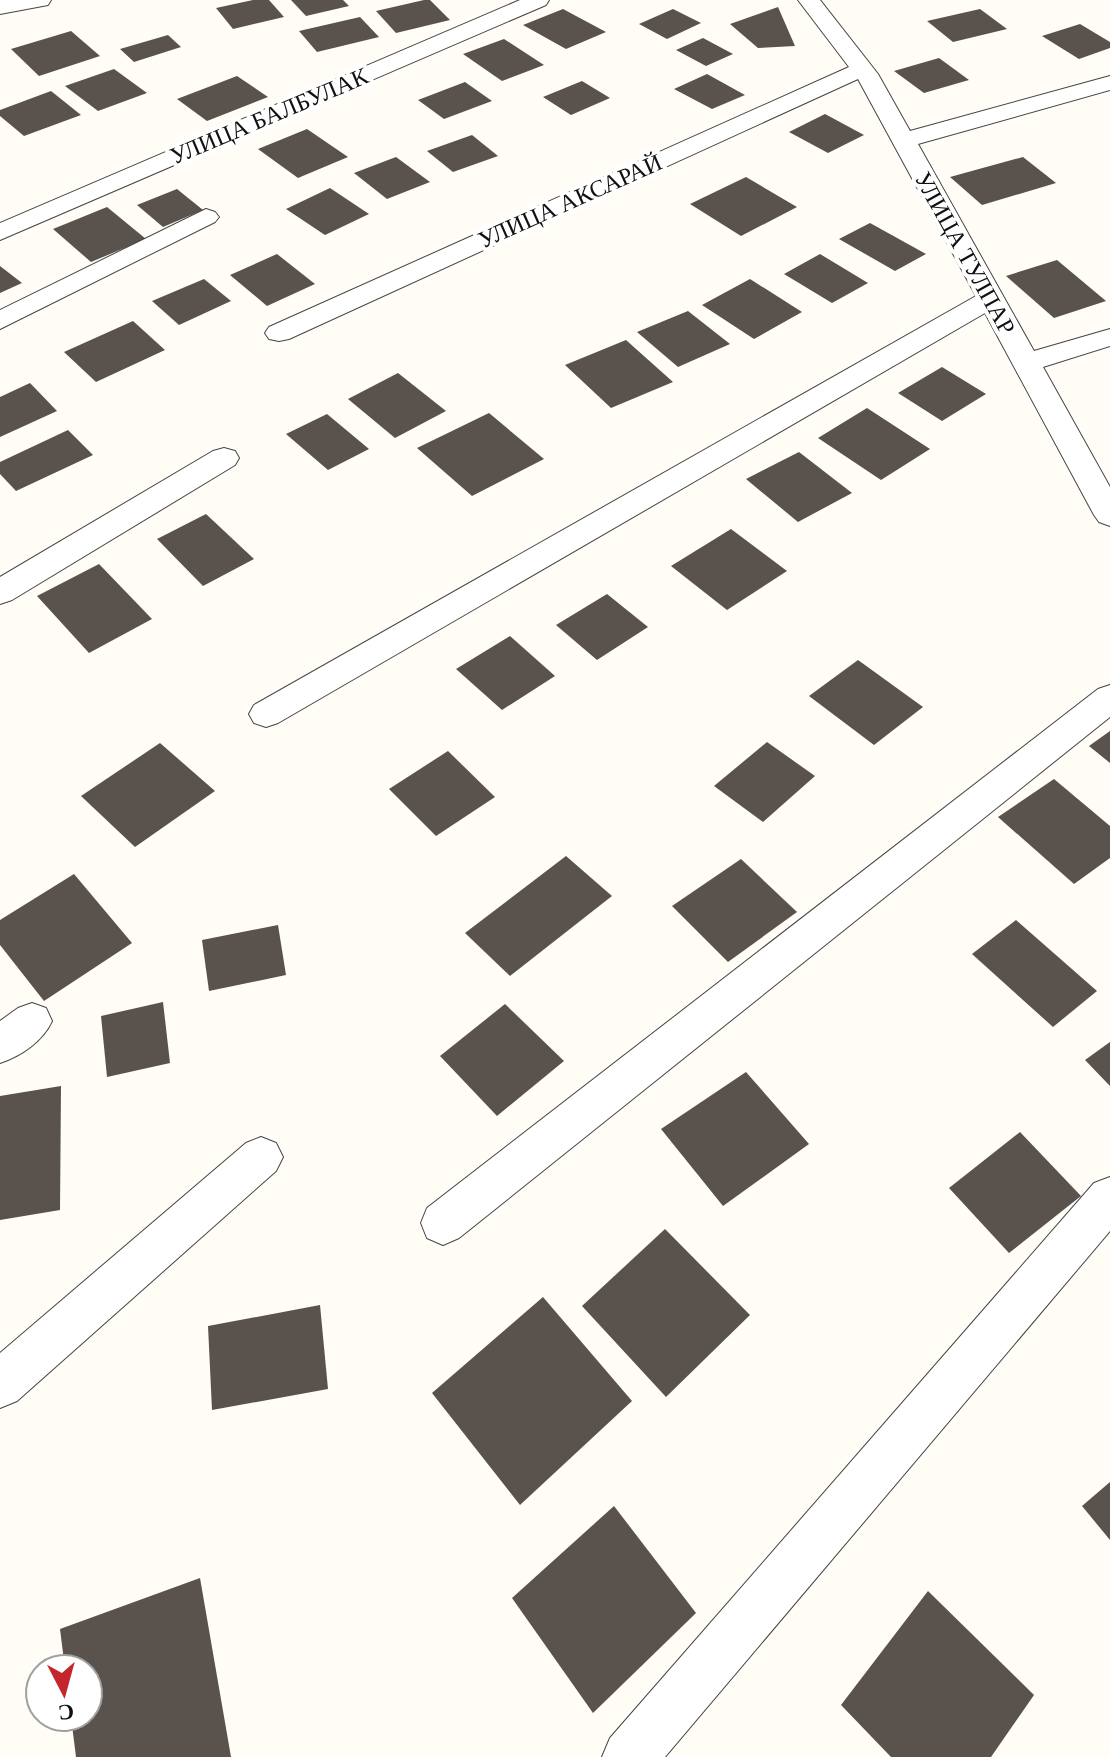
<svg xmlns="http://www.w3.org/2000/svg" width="1110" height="1757" viewBox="0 0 1110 1757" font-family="Georgia,serif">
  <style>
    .building { fill: #5a524d }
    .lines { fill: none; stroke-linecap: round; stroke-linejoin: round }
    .street-casing { stroke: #444; stroke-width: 2 }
    .street { fill: #fff; fill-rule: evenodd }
    .labels { text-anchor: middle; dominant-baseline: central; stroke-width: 8; stroke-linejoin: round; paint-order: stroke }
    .far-street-label { font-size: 24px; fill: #111; stroke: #fff }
  </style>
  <rect width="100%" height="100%" fill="#fffdf5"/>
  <g class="building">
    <polygon points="253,0 269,0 284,17 233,29 216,8"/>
    <polygon points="291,0 343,0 349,6 306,16"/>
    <polygon points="424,0 430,0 450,20 396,33 376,11"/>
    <polygon points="778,7 795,46 758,48 730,24"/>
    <polygon points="563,9 606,32 566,49 523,25"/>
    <polygon points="673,9 701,23 667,39 639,24"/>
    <polygon points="980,9 1007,29 953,42 927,21"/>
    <polygon points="360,17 379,37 317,52 299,31"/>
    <polygon points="1080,24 1110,42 1110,48 1079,59 1042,36"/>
    <polygon points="71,31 100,56 39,76 11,49"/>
    <polygon points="168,35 181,47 134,62 120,49"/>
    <polygon points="703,38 733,54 706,66 676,50"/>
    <polygon points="504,39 544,65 502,81 463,54"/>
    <polygon points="939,58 969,80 924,93 894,71"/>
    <polygon points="114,69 147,93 98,111 65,86"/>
    <polygon points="707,74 745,95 712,109 674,89"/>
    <polygon points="237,76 268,97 207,121 177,99"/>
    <polygon points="582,81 610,98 571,115 543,97"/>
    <polygon points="465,82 492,101 444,119 418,100"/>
    <polygon points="51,91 81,115 24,136 0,116 0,110"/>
    <polygon points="825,114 864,135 828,153 789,132"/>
    <polygon points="307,129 348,157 298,178 258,149"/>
    <polygon points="472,135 498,156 453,172 427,151"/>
    <polygon points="396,157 430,182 387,199 354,173"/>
    <polygon points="1023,157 1056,183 982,205 950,177"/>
    <polygon points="746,177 797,207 741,236 690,204"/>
    <polygon points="330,188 369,214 325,235 286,209"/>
    <polygon points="177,189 203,210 163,227 137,205"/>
    <polygon points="107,207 146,239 91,262 53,229"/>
    <polygon points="870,223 926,254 895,271 839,239"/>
    <polygon points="277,254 315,284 267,306 230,275"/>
    <polygon points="820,254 868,283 832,303 784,274"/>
    <polygon points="1057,260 1106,301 1054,318 1006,276"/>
    <polygon points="0,266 22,283 0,293"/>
    <polygon points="204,279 231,301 179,325 152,301"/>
    <polygon points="750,279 802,312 754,339 702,305"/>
    <polygon points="688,311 730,344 678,367 637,332"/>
    <polygon points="133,321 165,350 96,382 64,352"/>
    <polygon points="626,340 673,382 611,408 565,365"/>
    <polygon points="942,367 986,394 942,421 898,393"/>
    <polygon points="398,373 446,411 395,438 348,399"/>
    <polygon points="30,383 57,411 0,437 0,397"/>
    <polygon points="867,408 930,449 881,480 818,438"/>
    <polygon points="489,413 544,459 472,496 417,448"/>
    <polygon points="327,414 369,449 328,470 286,434"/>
    <polygon points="68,430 93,455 16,491 0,474 0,462"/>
    <polygon points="799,452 852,493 798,522 746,479"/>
    <polygon points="206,514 254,559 203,586 157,539"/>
    <polygon points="731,529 787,571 727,610 671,566"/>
    <polygon points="99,564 152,619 89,653 37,596"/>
    <polygon points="607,594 648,627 597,660 556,625"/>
    <polygon points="510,636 555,676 502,710 456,669"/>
    <polygon points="858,660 923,707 874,745 809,696"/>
    <polygon points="1110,731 1110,763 1089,746"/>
    <polygon points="767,742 815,776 763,822 714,786"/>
    <polygon points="160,743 215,791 135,847 81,796"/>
    <polygon points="448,751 495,797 436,836 389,789"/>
    <polygon points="1054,779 1110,826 1110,858 1074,884 998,817"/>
    <polygon points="566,856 612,896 510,976 465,933"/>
    <polygon points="741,859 797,912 728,962 672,906"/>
    <polygon points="74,874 132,943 44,1001 0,945 0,920"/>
    <polygon points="1016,920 1097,991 1053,1027 972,954"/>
    <polygon points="278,925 286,975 209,991 202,940"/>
    <polygon points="163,1002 170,1063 107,1077 101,1016"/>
    <polygon points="505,1004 564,1061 497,1116 440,1056"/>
    <polygon points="1110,1042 1110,1086 1085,1060"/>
    <polygon points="746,1072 809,1144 723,1206 661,1129"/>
    <polygon points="61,1086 60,1210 0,1220 0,1096"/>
    <polygon points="1020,1132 1081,1196 1009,1253 949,1188"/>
    <polygon points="665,1229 750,1315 666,1397 582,1306"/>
    <polygon points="543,1297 632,1401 520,1505 432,1393"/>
    <polygon points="320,1305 328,1389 212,1410 208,1326"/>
    <polygon points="1110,1482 1110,1540 1082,1506"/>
    <polygon points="614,1506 696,1613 593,1713 512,1598"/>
    <polygon points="200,1578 231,1757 76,1757 71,1717 88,1717 88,1669 65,1669 60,1629"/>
    <polygon points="928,1591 1034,1695 991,1757 891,1757 841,1705"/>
  </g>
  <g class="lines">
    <g class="street-casing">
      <g id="street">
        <polygon points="0,0 51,0 48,5 0,14"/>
        <polygon points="520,0 549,0 546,5 0,240 0,223"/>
        <polygon points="798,0 820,0 878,74 910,131 1110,76 1110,90 918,144 1034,351 1110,329 1110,346 1043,367 1110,487 1110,526 1099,522 1094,515 985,313 278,723 266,727 254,723 249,714 254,705 976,296 858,79 289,339 279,341 269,339 265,333 269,327 849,67"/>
        <polygon points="206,209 215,212 219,217 215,222 0,329 0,310"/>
        <polygon points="224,448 235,451 239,458 235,465 12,600 0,604 0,577 213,451"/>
        <polygon points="1110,685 1110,717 459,1238 443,1245 427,1238 421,1223 427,1208 1098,689"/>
        <path d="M32 1003 46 1008 52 1021C43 1041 21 1056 0 1063V1021L18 1008Z"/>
        <polygon points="261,1137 276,1143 283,1157 276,1171 17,1401 0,1408 0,1353 246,1143"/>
        <polygon points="1110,1177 1110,1231 665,1757 602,1757 610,1738 1094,1183"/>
      </g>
    </g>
    <use href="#street" class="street"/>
  </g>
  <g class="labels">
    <g class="far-street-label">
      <text transform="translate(269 116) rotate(-23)">УЛИЦА БАЛБУЛАК</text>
      <text transform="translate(570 201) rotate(-24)">УЛИЦА АКСАРАЙ</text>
      <text transform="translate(965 253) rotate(61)">УЛИЦА ТУЛПАР</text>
    </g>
  </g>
  <g transform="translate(64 1693) rotate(174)"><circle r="38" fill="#ffffff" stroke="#a0a0a0" stroke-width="2"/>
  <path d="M0-6L14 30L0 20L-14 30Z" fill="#c4262e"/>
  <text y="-12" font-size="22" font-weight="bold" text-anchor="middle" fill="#111111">С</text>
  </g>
</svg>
